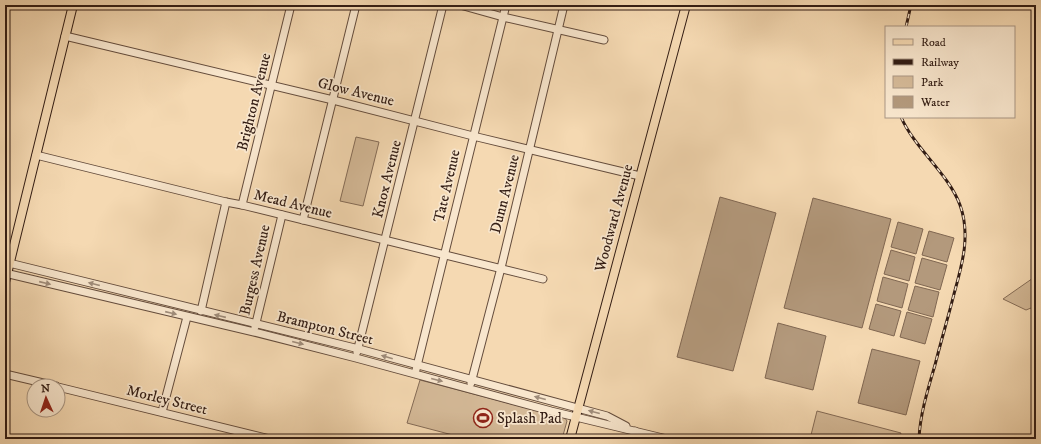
<svg xmlns="http://www.w3.org/2000/svg" width="1041" height="444" viewBox="0 0 1041 444" font-family="'IM FELL DW Pica',serif">
  <style>
    .green { fill: #d4b997; stroke: #846b56 }
    .water { fill: #b3997c; stroke: #806752 }
    .lines { fill: none; stroke-linecap: round; stroke-linejoin: round }
    .minor-casing { stroke: #644c3c; stroke-width: 9 }
    .major-casing { stroke: #331d14; stroke-width: 10 }
    .minor { stroke: #f8e6cd; stroke-width: 7 }
    .major { stroke: #f5d9b2; stroke-width: 8 }
    .rail-casing { stroke: #331d14; stroke-width: 3 }
    .rail { stroke: #f8e6cd; stroke-width: 1.5; stroke-dasharray: 4.5; stroke-linecap: butt }
    .oneway { fill: #9f8c7a }
    .labels { text-anchor: middle; dominant-baseline: central; stroke-width: 3.5; stroke-linejoin: round; paint-order: stroke }
    .street-label { font-size: 15px; fill: #331d14; stroke: #f8e6cd }
    .poi-label { font-size: 15px; fill: #331d14; stroke: #f8e6cd; text-anchor: start }
  </style>
  <rect width="100%" height="100%" fill="#f5d9b2"/>
  <filter id="stains"><feTurbulence type="fractalNoise" baseFrequency=".005" numOctaves="4"/><feColorMatrix values="0 0 0 0 .2 0 0 0 0 .09 0 0 0 0 .02 0 0 0 .5 -.17"/></filter>
  <radialGradient id="worn" r=".72"><stop offset=".6" stop-color="#630" stop-opacity="0"/><stop offset="1" stop-color="#630" stop-opacity=".3"/></radialGradient>
  <g class="green">
    <polygon points="356,137 379,142 363,206 340,201"/>
    <polygon points="1036,276 1036,306 1026,310 1003,299"/>
    <polygon points="420,380 565,418 567,421 562,439 468,439 407,423"/>
    <polygon points="817,411 901,433 899,439 810,439"/>
  </g>
  <g class="water">
    <polygon points="720,197 776,213 733,371 677,357"/>
    <polygon points="813,198 891,219 862,328 784,308"/>
    <polygon points="898,222 923,229 916,254 891,247"/>
    <polygon points="929,231 954,238 947,262 922,255"/>
    <polygon points="891,250 915,257 909,281 884,274"/>
    <polygon points="922,258 947,265 940,290 915,283"/>
    <polygon points="883,277 908,284 902,308 877,301"/>
    <polygon points="915,286 939,292 933,317 908,310"/>
    <polygon points="876,304 901,311 894,336 869,329"/>
    <polygon points="907,312 932,319 925,344 900,337"/>
    <polygon points="778,323 826,336 813,390 765,378"/>
    <polygon points="872,349 920,361 906,415 858,403"/>
  </g>
  <g class="lines">
    <g class="minor-casing">
      <g id="minor">
        <polyline points="460,5 503,17 604,40"/>
        <polyline points="65,36 333,100 473,136 640,176"/>
        <polyline points="36,155 226,202 242,205 543,279"/>
        <polyline points="242,205 291,5"/>
        <polyline points="303,220 356,5"/>
        <polyline points="5,262 359,349 607,416 626,426"/>
        <polyline points="5,273 254,332 356,358 551,411 667,439"/>
        <polyline points="201,311 226,202"/>
        <polyline points="255,327 282,215"/>
        <polyline points="357,352 443,5"/>
        <polyline points="416,370 506,5"/>
        <polyline points="5,374 56,386"/>
        <polyline points="471,383 501,268 564,5"/>
        <polyline points="58,387 270,439"/>
        <polyline points="162,412 187,317"/>
        <polyline points="633,439 635,431"/>
      </g>
    </g>
    <g class="major-casing">
      <g id="major">
        <polyline points="5,282 73,5"/>
        <polyline points="570,439 686,5"/>
      </g>
    </g>
    <use href="#minor" class="minor"/>
    <use href="#major" class="major"/>
    <g class="rail-casing">
      <g id="rail">
        <polyline points="906,27 911,5"/>
        <path d="M901 117C915 149 948 173 960 205 971 235 962 265 954 294 948 318 941 341 935 365 928 389 920 414 919 439"/>
      </g>
    </g>
    <use href="#rail" class="rail"/>
  </g>
  <defs><path id="oneway-solid" d="M-6-.8H1V-3.2L6.5 0L1 3.2V.8H-6Z"/></defs>
  <g class="oneway">
    <use href="#oneway-solid" transform="translate(45 283) rotate(13)"/>
    <use href="#oneway-solid" transform="translate(94 284) rotate(-166)"/>
    <use href="#oneway-solid" transform="translate(171 313) rotate(13)"/>
    <use href="#oneway-solid" transform="translate(220 316) rotate(-167)"/>
    <use href="#oneway-solid" transform="translate(298 343) rotate(14)"/>
    <use href="#oneway-solid" transform="translate(387 357) rotate(-164)"/>
    <use href="#oneway-solid" transform="translate(437 380) rotate(14)"/>
    <use href="#oneway-solid" transform="translate(540 398) rotate(-165)"/>
    <use href="#oneway-solid" transform="translate(594 412) rotate(-165)"/>
  </g>
  <defs>
    <g id="stadium-ring" transform="scale(1)"><circle r="9.5" fill="#f8e6cd" stroke="#8f2418" stroke-width="1.5"/><path d="M0-5a6.5 5 0 1 0 0 10a6.5 5 0 1 0 0-10ZM-3.5-1.8h7v3.6h-7Z" fill="#8f2418"/></g>
  </defs>
  <g fill-rule="evenodd">
    <use href="#stadium-ring" x="483" y="418"/>
  </g>
  <g class="labels">
    <g class="street-label">
      <text transform="translate(356 92) rotate(14)">Glow Avenue</text>
      <text transform="translate(254 102) rotate(-76)">Brighton Avenue</text>
      <text transform="translate(387 179) rotate(-76)">Knox Avenue</text>
      <text transform="translate(447 186) rotate(-77)">Tate Avenue</text>
      <text transform="translate(505 194) rotate(-76)">Dunn Avenue</text>
      <text transform="translate(293 204) rotate(14)">Mead Avenue</text>
      <text transform="translate(614 218) rotate(-75)">Woodward Avenue</text>
      <text transform="translate(255 270) rotate(-77)">Burgess Avenue</text>
      <text transform="translate(325 328) rotate(14)">Brampton Street</text>
      <text transform="translate(167 400) rotate(14)">Morley Street</text>
    </g>
    <g class="poi-label">
      <text x="497" y="418">Splash Pad</text>
    </g>
  </g>
  <rect width="1041" height="444" fill="none" stroke="#f5d9b2" stroke-width="20"/>
  <rect x="6" y="6" width="1029" height="432" fill="none" stroke="#331d14" stroke-width="2"/>
  <rect x="10" y="10" width="1021" height="424" fill="none" stroke="#331d14"/>
  <rect x="885" y="26" width="130" height="92" fill="#f8e6cd" stroke="#a99683"/>
  <rect x="893" y="39" width="20" height="6" fill="#f5d9b2" stroke="#a99683"/>
  <text x="921" y="46" font-size="12" fill="#331d14">Road</text>
  <rect x="893" y="59" width="20" height="6" fill="#331d14" stroke="#a99683"/>
  <text x="921" y="66" font-size="12" fill="#331d14">Railway</text>
  <rect x="893" y="76" width="20" height="12" fill="#d4b997" stroke="#a99683"/>
  <text x="921" y="86" font-size="12" fill="#331d14">Park</text>
  <rect x="893" y="96" width="20" height="12" fill="#b3997c" stroke="#a99683"/>
  <text x="921" y="106" font-size="12" fill="#331d14">Water</text>
  <g transform="translate(46 398) rotate(357)"><circle r="19" fill="#f8e6cd" stroke="#a99683"/>
  <path d="M0-3L7 15L0 10L-7 15Z" fill="#8f2418"/>
  <text y="-6" font-size="11" font-weight="bold" text-anchor="middle" fill="#331d14">N</text>
  </g>
  <rect width="100%" height="100%" filter="url(#stains)"/>
  <rect width="100%" height="100%" fill="url(#worn)"/>
</svg>
